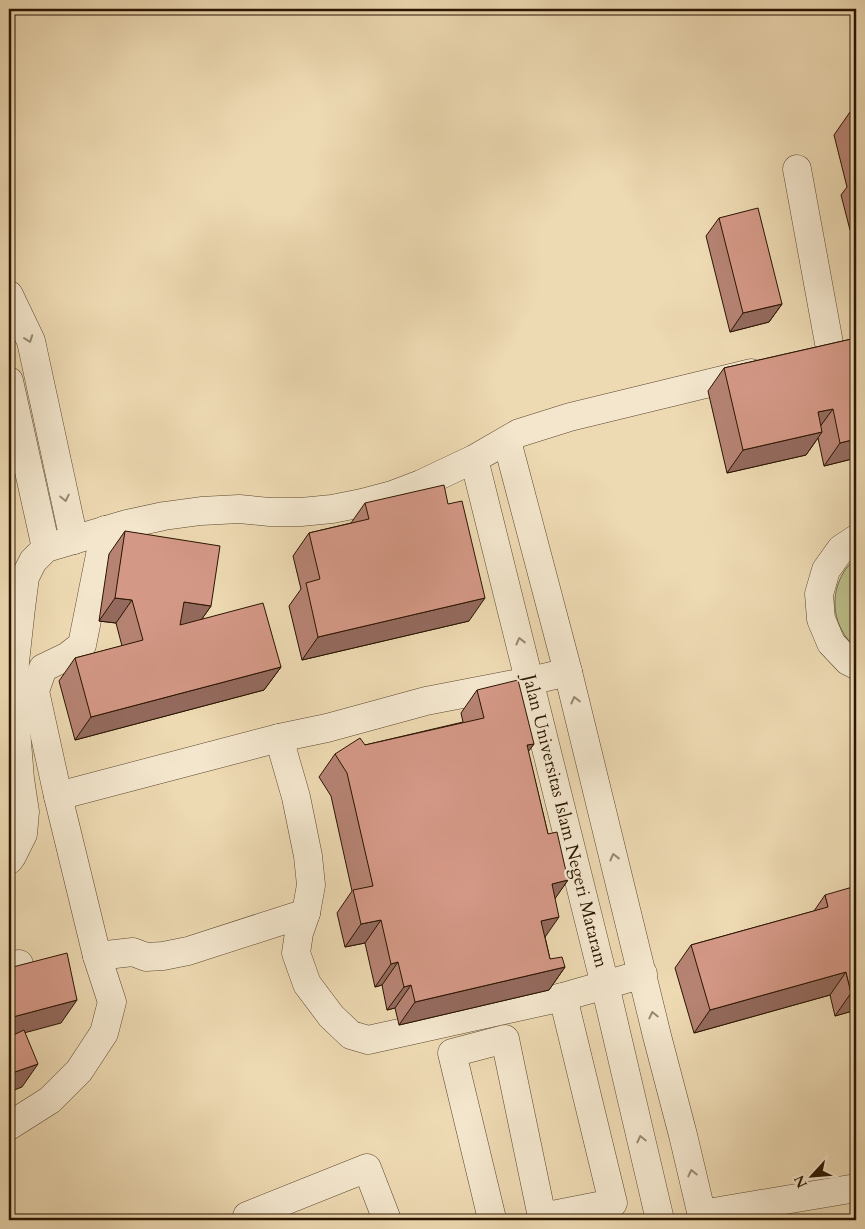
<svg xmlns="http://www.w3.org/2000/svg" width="865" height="1229" viewBox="0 0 865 1229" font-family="Cardo,serif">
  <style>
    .green { fill: #bcbe8a; stroke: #736a45 }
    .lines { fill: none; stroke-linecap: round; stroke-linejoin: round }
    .minor-casing { stroke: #5b462c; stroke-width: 29 }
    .minor { stroke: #f3e6cd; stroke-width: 28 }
    .wall { fill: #b68373; stroke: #2a1500 }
    .shaded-wall { fill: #946a5e; stroke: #2a1500 }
    .building { fill: #d49886; stroke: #2a1500 }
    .oneway { stroke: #998871 }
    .labels { text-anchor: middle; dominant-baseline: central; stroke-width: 5; stroke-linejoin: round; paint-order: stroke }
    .street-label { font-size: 18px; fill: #2a1500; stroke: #f3e6cd }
  </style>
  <rect width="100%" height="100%" fill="#edd9b2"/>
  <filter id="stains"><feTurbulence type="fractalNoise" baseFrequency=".004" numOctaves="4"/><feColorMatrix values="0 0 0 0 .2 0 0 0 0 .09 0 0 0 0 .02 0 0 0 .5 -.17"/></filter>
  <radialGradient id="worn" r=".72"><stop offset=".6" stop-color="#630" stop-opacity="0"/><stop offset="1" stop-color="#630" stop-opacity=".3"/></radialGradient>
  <path class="green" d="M856 558V648C833 628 828 596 845 570 848 565 853 562 856 558Z"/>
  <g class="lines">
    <g class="minor-casing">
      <g id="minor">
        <polyline points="797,169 831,354"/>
        <polyline points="9,295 31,341 74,540"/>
        <polyline points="9,381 46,548"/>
        <polyline points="507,441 568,672 657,1036 683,1135 703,1220"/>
        <polyline points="474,459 605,985 660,1220"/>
        <polyline points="856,539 841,549 826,570 819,594 821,619 831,643 848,661 856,665"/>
        <polyline points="568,672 530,681 426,701 327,728 279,738 296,797 308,856 311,885 306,913 299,933 296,953 307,984 331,1016 351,1035 368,1040 563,997 643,974"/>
        <polyline points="58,796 279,738"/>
        <polyline points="9,860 12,856 23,834 25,812 20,779 14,704 15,662 21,608 25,577 33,561 46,548 127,524 164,516 201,511 239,509 270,512 301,512 332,509 362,503 392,495 421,484 474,459 519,433 570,417 751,373"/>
        <polyline points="97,956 58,796 35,691 43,668 68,656 82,645 105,530"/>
        <polyline points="9,966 19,964"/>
        <polyline points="9,1126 50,1100 79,1071 104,1033 112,1002 97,956 133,952 146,957 163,956 188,951 306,913"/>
        <polyline points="702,1214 856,1188"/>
        <polyline points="492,1219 452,1053 505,1039 542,1217 613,1203 563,997"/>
        <polyline points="248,1220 247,1216 367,1168 387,1220"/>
      </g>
    </g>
    <use href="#minor" class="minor"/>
  </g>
  <g class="wall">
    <polygon points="856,111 856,229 850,230 841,195 847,187 834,135 850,112"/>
    <polygon points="719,218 782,304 769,322 730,332 706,236"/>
    <polygon points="856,338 856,458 824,466 818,438 806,455 727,473 708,391 724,368"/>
    <polygon points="365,503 469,621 302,660 289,606 301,589 293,556 309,533 351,523"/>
    <polygon points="125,531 211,606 201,620 281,667 264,690 75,740 59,681 75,658 122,646 116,623 99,621 109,554"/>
    <polygon points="477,690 534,744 528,751 548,834 568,880 555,898 545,937 550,959 565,967 549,990 399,1025 395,1008 387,1010 382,985 375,987 365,943 345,947 337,913 352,891 331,796 319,777 335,754 365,745 463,722 461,713"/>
    <polygon points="825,895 856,1010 835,1016 830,995 694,1033 675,968 691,945 814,911"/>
  </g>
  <g class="shaded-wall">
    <polygon points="856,222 856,229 850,230"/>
    <polygon points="782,304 769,322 730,332 743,313"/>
    <polygon points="833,409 816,432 818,412"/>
    <polygon points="822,432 806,455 727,473 743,450"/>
    <polygon points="856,439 856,458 824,466 840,443"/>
    <polygon points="115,598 132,600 116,623 99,621"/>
    <polygon points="485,598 469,621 302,660 318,637"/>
    <polygon points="184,602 211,606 195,629 168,625"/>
    <polygon points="281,667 264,690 75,740 91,717"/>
    <polygon points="534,744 517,767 527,745"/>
    <polygon points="568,880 552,903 552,884"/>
    <polygon points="559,917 543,940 541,921"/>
    <polygon points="381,920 365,943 345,947 361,924"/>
    <polygon points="398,962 382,985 375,987 391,964"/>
    <polygon points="565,967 549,990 399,1025 415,1002"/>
    <polygon points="846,972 830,995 694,1033 710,1010"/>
    <polygon points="411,985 395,1008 387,1010 404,987"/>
    <polygon points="856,991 856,1010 835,1016 851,993"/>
    <polygon points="77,1000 61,1023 9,1037 9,1018"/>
    <polygon points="38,1064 22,1087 9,1092 9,1074"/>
  </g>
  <g class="building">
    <polygon points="856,111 856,135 850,112"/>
    <polygon points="758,208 782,304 743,313 719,218"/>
    <polygon points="856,338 856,439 840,443 833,409 818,412 822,432 743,450 724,368"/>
    <polygon points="444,485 448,504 462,501 485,598 318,637 306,583 320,579 309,533 369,519 365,503"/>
    <polygon points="125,531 220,546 211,606 184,602 180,625 263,603 281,667 91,717 75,658 143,640 132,600 115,598"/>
    <polygon points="518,680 534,744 527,745 548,834 557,832 568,880 552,884 559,917 541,921 550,959 562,957 565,967 415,1002 411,985 404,987 398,962 391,964 381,920 361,924 353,890 373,886 347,773 335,754 360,738 365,745 484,718 477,690"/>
    <polygon points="856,886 856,991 851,993 846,972 710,1010 691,945 828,907 825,895"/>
    <polygon points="67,953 77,1000 9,1018 9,968"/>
    <polygon points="24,1030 38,1064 9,1074 9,1037"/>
  </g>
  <defs><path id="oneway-chevron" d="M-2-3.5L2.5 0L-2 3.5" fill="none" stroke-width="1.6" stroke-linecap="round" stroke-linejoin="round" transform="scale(1.25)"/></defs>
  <g class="oneway">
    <use href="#oneway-chevron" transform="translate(29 339) rotate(70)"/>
    <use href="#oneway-chevron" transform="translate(65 498) rotate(78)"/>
    <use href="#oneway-chevron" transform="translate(520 641) rotate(-104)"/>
    <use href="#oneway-chevron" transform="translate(575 700) rotate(-104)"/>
    <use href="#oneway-chevron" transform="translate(614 857) rotate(-104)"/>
    <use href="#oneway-chevron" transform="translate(653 1015) rotate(-103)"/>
    <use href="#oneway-chevron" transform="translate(641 1139) rotate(-103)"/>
    <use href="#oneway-chevron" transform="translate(692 1173) rotate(-103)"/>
  </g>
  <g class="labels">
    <g class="street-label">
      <text transform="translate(565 821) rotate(76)">Jalan Universitas Islam Negeri Mataram</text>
    </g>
  </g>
  <rect width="865" height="1229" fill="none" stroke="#edd9b2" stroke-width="30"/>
  <rect x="10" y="10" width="845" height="1209" fill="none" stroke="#2a1500" stroke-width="2.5"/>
  <rect x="15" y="15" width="835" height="1199" fill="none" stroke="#2a1500"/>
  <g transform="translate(812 1176) rotate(244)" stroke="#f3e6cd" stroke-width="4" paint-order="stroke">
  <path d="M0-4L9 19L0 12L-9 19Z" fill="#2a1500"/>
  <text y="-8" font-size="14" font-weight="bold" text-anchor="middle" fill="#2a1500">N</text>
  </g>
  <rect width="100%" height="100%" filter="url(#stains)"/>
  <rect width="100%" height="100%" fill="url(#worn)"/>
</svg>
